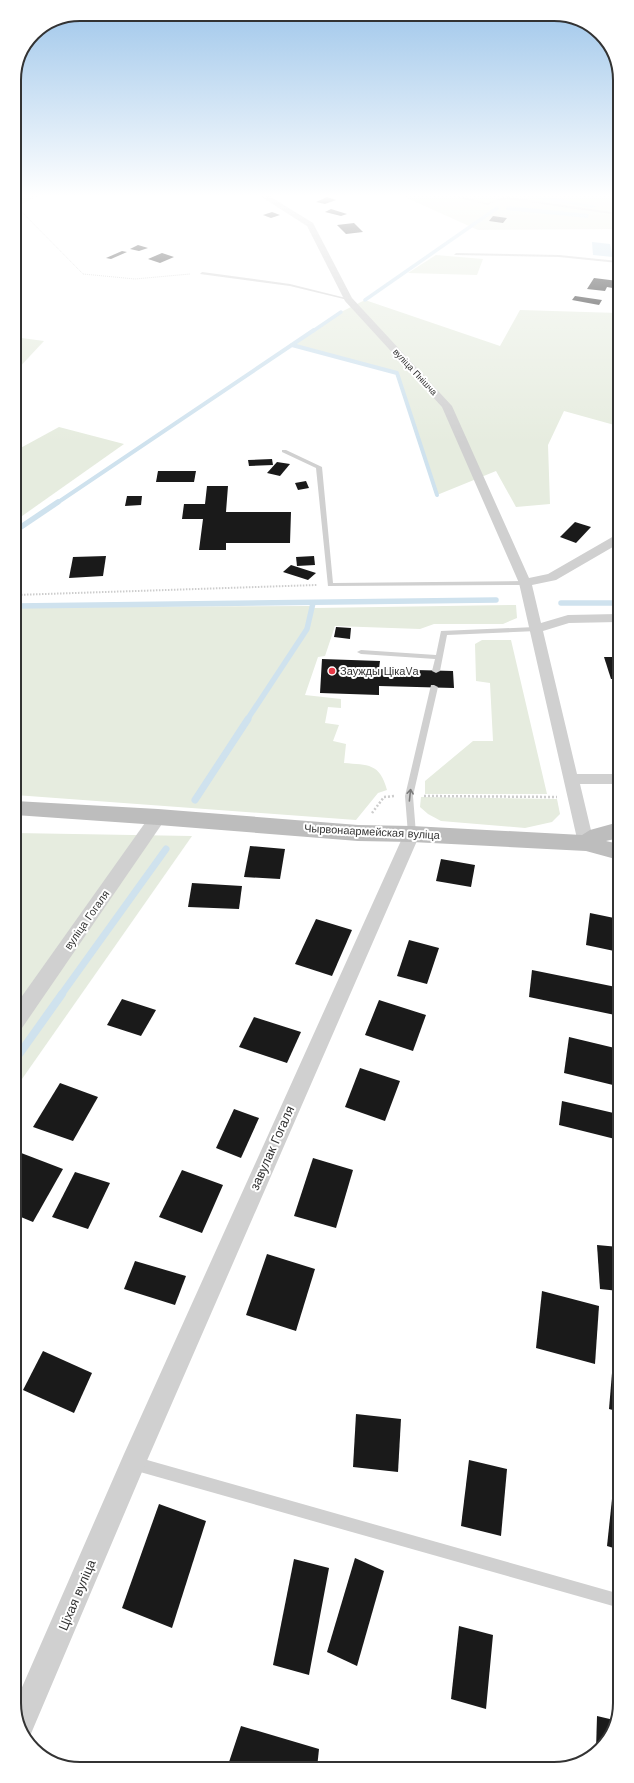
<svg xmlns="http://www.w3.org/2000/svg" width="634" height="1783" viewBox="0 0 634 1783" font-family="'Work Sans',sans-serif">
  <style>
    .green { fill: #e6ecdf }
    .water { fill: #cfe2ee }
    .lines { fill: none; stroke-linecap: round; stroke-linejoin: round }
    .stream-far4 { stroke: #cfe2ee; stroke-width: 3.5 }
    .stream-far3 { stroke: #cfe2ee; stroke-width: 4 }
    .stream-far2 { stroke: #cfe2ee; stroke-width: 5.5 }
    .stream-far1 { stroke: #cfe2ee; stroke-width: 7 }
    .stream { stroke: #cfe2ee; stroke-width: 8 }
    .building { fill: #1a1a1a }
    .path-far2 { stroke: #cdcdcd; stroke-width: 1; stroke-dasharray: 1 1; stroke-linecap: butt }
    .path-far1 { stroke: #cdcdcd; stroke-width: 2; stroke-dasharray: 1.5 1.5; stroke-linecap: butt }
    .path { stroke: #cdcdcd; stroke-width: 2.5; stroke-dasharray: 2 2; stroke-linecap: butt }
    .lane { fill: #d0d0d0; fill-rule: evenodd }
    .street { fill: #d0d0d0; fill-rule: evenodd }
    .secondary { fill: #bdbdbd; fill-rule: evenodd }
    .oneway { stroke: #7a7a7a }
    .poi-dot { fill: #e63946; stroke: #fff; stroke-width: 1.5 }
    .labels { text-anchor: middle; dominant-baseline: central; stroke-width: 4; stroke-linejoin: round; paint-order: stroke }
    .far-street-label { font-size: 9px; fill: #333; stroke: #fff }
    .poi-label { font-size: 11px; fill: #333; stroke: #fff; text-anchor: start }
    .street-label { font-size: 11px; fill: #333; stroke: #fff }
    .near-street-label { font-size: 13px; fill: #333; stroke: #fff }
    .rim { fill: none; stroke: #333; stroke-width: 2 }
  </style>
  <rect width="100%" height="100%" fill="#fff"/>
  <g class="green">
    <polygon points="14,194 43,194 14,208"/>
    <polygon points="398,194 618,194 618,229 478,230"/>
    <polygon points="436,255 483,259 477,275 408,273"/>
    <polygon points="365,300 500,346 520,310 618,313 618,426 564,411 548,445 550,504 516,507 496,471 437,495 397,373 292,345 341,312"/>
    <polygon points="14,337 44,341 15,372"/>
    <polygon points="59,427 124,444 15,521 15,451"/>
    <path d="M516 605 517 618 503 624H434L420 629 335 626 325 656 318 657 305 695 341 699V708L328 707 325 723 339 725 333 741 346 744 344 763C368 765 380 763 387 790L378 793 356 820 15 795V607L312 606 315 608Z"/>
    <polygon points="482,640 511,640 547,794 425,794 425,781 473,741 493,741 490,683 476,681 475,644"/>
    <polygon points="421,797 557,799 560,814 552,822 525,828 441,821 428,814 420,807"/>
    <polygon points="15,833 192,836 15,1089"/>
  </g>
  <g class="water">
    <polygon points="528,194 532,194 597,206 592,208 524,196"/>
    <polygon points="507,206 589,214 588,218 506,210"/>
    <polygon points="592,242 610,244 613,257 593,255"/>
  </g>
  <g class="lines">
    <g class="stream-far4">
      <polyline points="365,300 497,208"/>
      <polyline points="313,331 341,312"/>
    </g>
    <g class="stream-far3">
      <polyline points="292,345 397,373 437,495"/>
      <polyline points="57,503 314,330"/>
    </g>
    <g class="stream-far2">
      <polyline points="15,531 58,502"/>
      <polyline points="561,603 618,603"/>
      <polyline points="15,606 496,600"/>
      <polyline points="247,720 307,629 313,603"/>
    </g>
    <g class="stream-far1">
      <polyline points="195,800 248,719"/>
      <polyline points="61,995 166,849"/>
    </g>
    <polyline class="stream" points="15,1060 62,994"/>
  </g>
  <g class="building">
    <polygon points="327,197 336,200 325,204 316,202"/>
    <polygon points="331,209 347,214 341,216 325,212"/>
    <polygon points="272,212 280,215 271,218 263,215"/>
    <polygon points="493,216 507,218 503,223 489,221"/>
    <polygon points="354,223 363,232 346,234 337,225"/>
    <polygon points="138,245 148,248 139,251 130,249"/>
    <polygon points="122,251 127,252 111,259 106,258"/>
    <polygon points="162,253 174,257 160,263 148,259"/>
    <polygon points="594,278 618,281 618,289 607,287 605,291 587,289"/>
    <polygon points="575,296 602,300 599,305 572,300"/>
    <polygon points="272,459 273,465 249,466 248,460"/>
    <polygon points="277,462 290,464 280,476 267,473"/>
    <polygon points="158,471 196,471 194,482 156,482"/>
    <polygon points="306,481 309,488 298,490 295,483"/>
    <polygon points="207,486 228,486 226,512 291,512 290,543 226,543 226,550 199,550 203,519 182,519 184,504 205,504"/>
    <polygon points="127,496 142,496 141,505 125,506"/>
    <polygon points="575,522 591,527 576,543 560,537"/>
    <polygon points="106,556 103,576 69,578 73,557"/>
    <polygon points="314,556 315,565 297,566 296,557"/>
    <polygon points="291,565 316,573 308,580 283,572"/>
    <polygon points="336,627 351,628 350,639 334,637"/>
    <polygon points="604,657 619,657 619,679 611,679"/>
    <polygon points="322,659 380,661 379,669 453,671 454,688 379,686 379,695 320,693"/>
    <polygon points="250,846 285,849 280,879 244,877"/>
    <polygon points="441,859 475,865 471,887 436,881"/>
    <polygon points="192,883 242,886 239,909 188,907"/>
    <polygon points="590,913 619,919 619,952 586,945"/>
    <polygon points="316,919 352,930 332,976 295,964"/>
    <polygon points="409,940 439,948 427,984 397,976"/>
    <polygon points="532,970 616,987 615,1015 529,997"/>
    <polygon points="122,999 156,1010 141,1036 107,1025"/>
    <polygon points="379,1000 426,1015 413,1051 365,1035"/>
    <polygon points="254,1017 301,1032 287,1063 239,1047"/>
    <polygon points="569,1037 619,1049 617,1086 564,1073"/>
    <polygon points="360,1068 400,1081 385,1121 345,1107"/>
    <polygon points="60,1083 98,1097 73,1141 33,1127"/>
    <polygon points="562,1101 618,1114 615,1139 559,1125"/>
    <polygon points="234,1109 259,1118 241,1158 216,1148"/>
    <polygon points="16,1151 63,1169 33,1222 16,1215"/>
    <polygon points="313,1158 353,1170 336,1228 294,1216"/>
    <polygon points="182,1170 223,1185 202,1233 159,1217"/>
    <polygon points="75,1172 110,1183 88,1229 52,1217"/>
    <polygon points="597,1245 619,1247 619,1291 600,1289"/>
    <polygon points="267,1254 315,1269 296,1331 246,1315"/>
    <polygon points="135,1261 186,1276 175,1305 124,1289"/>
    <polygon points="542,1291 599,1306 595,1364 536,1348"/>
    <polygon points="43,1351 92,1373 74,1413 23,1390"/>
    <polygon points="612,1373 620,1376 620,1412 609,1409"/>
    <polygon points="356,1414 401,1419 398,1472 353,1467"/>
    <polygon points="469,1460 507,1469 501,1536 461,1526"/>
    <polygon points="615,1471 620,1473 620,1550 607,1546"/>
    <polygon points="159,1504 206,1521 172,1628 122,1608"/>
    <polygon points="355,1558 384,1571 357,1666 327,1652"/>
    <polygon points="294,1559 329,1568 309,1675 273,1665"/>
    <polygon points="459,1626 493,1635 486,1709 451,1699"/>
    <polygon points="597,1716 614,1720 606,1743 596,1750"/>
    <polygon points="241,1726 319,1749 317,1768 227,1768"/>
  </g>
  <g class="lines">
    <polyline class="path-far2" points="24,194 16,206 83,274 135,279 190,274"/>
    <polyline class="path-far1" points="15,595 317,585"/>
    <g class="path">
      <polyline points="424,796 557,797"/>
      <polyline points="372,813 384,797 395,796"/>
    </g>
    <g class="lane">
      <polygon points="443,194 451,194 487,203 513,194 509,197 618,213 618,215 506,199 487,205"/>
      <polygon points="456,253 559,255 618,261 618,263 559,257 454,255"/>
      <polygon points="202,272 290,284 350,299 348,300 290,286 200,274"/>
      <polygon points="282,450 286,450 322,467 333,583 525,581 528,583 525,585 328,586 316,468 282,452"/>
      <polygon points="535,627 539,629 537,631 447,635 440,671 436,673 432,671 435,659 361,654 357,652 361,650 436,655 441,631"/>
      <polygon points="431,685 434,685 438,687 413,796 416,834 412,837 408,834 405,796"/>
      <polygon points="133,1456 620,1594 620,1608 133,1470 128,1468 126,1463 128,1458"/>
    </g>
    <g class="street">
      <polygon points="257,194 266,194 313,223 352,298 452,406 529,578 548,574 614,536 618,535 618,544 556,580 532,585 541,623 568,615 618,614 618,622 569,623 543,631 577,774 619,774 619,784 580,784 594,843 592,847 586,849 580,847 578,843 519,583 442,407 345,301 307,226"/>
      <polygon points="158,811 164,813 166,817 164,821 22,1028 15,1030 15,1006 152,813"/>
      <polygon points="412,828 418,830 420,834 142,1472 30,1736 27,1737 16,1720 16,1701 124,1454 404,834 406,830"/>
    </g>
    <polygon class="secondary" points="15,801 158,809 358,825 412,826 582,835 590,830 619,822 619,838 606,841 619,844 619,860 586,851 412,842 358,841 158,825 15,815"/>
  </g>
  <defs><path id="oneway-shaft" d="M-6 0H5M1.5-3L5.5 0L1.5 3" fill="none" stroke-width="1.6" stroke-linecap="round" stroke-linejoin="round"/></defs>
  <use class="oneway" href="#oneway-shaft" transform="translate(410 795) rotate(-84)"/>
  <linearGradient id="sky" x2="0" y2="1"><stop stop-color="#9ec6ea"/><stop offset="0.44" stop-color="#fff"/><stop offset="1" stop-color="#fff" stop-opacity="0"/></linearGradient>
  <rect width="634" height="444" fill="url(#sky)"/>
  <circle class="poi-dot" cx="332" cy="671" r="4"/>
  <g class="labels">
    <g class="far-street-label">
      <text transform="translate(415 372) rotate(47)">вуліца Пнішча</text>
    </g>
    <g class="poi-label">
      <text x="340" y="671">Заужды ЦікаVа</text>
    </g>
    <g class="street-label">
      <text transform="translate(372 832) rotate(3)">Чырвонаармейская вуліца</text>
      <text transform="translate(87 920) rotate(-55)">вуліца Гогаля</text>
    </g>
    <g class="near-street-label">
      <text transform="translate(272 1148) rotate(-66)">завулак Гогаля</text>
      <text transform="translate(77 1595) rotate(-67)">Ціхая вуліца</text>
    </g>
  </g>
  <path d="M0 0H634V1783H0ZM80 21H554A59 59 0 0 1 613 80V1703A59 59 0 0 1 554 1762H80A59 59 0 0 1 21 1703V80A59 59 0 0 1 80 21Z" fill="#fff" fill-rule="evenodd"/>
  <path class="rim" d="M80 21H554A59 59 0 0 1 613 80V1703A59 59 0 0 1 554 1762H80A59 59 0 0 1 21 1703V80A59 59 0 0 1 80 21Z"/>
</svg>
